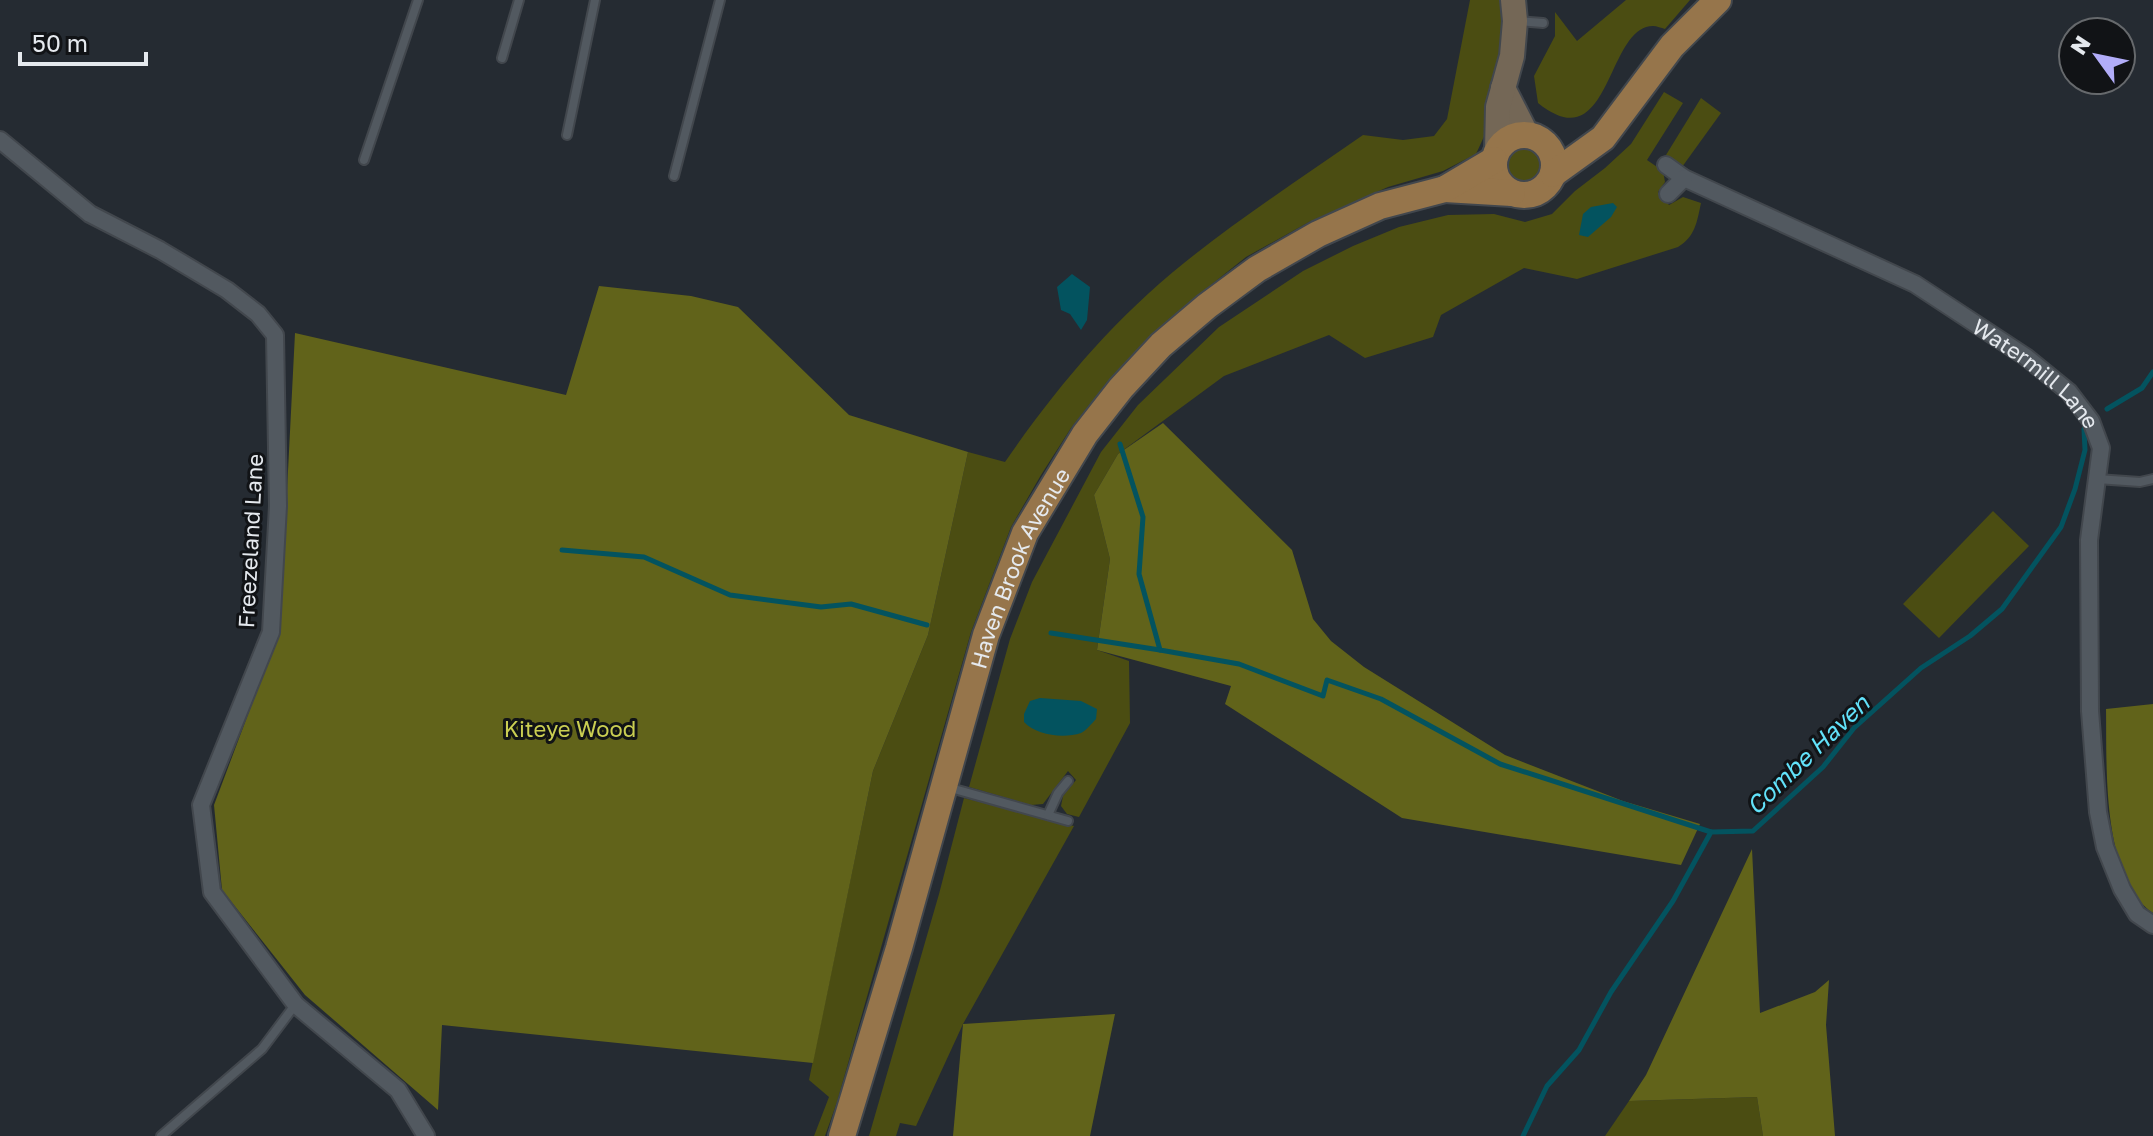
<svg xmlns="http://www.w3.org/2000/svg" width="2153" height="1136" viewBox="0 0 2153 1136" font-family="'Golos Text',sans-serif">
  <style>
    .green { fill: #4b4d12 }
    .forest { fill: #61631a }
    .water { fill: #03535f }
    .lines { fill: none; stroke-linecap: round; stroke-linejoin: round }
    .stream { stroke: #03535f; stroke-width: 5 }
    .lane-casing { stroke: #42474d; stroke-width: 12 }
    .street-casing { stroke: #42474d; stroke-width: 20 }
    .secondary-casing { stroke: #42474d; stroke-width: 28 }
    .primary-casing { stroke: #42474d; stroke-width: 30 }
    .lane { stroke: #525960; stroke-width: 8 }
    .street { stroke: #525960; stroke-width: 16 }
    .secondary { stroke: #746756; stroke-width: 24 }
    .primary { stroke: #96754b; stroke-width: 26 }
    .labels { text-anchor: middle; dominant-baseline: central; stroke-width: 6; stroke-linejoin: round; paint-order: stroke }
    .street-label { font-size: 22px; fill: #e5e9ee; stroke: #111316 }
    .park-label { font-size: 22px; fill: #cace52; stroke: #111316 }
    .water-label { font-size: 24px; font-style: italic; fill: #62e2fa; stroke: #111316 }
  </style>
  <rect width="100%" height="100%" fill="#252b32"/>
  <g class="green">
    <path d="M1470 0H1500L1502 22 1499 53 1490 85 1487 130 1476 154 1443 171 1388 187 1309 222 1246 257 1197 296 1109 380 1071 428 1041 475 1011 527 971 632 837 1102 825 1136H814L829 1097 809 1080 873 771 928 635 968 452 1005 462C1056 388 1113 320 1184 263 1241 217 1303 177 1363 135L1403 140 1434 136 1447 119Z"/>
    <path d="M1626 0H1690L1665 29C1661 28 1657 26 1653 26 1606 26 1611 162 1538 103L1534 76 1555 36V12L1577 41Z"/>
    <path d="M1664 92 1683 103 1647 160 1663 171 1665 182 1658 192 1669 205 1683 197 1701 203C1697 222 1695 237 1678 247L1577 279 1524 268 1441 315 1433 337 1365 358 1329 335 1224 376 1118 454 1094 495 1110 559 1097 650 1129 661 1130 723 1079 817 1067 814 1061 806 1063 796 1076 780 1068 771 1043 804 1031 805 969 787 1010 639 1032 582 1101 452 1138 405 1219 327 1303 271 1353 246 1399 227 1448 215 1494 214 1525 222 1552 214 1575 191 1605 168 1631 144Z"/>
    <polygon points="1701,98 1721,113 1682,167 1666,155"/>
    <circle cx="1524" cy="165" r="22"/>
    <polygon points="1993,511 2029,546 1939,638 1903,604"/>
    <polygon points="964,798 1074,826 963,1024 916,1126 900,1123 896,1136 869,1136 939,894"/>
    <polygon points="1757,1097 1763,1136 1605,1136 1629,1101"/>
  </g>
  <g class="forest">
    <polygon points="599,286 691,296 738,307 849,415 968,452 963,475 928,635 873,771 813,1063 442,1025 438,1110 305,995 222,890 214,805 280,629 295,333 566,395"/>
    <polygon points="1163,423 1292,550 1313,619 1331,641 1364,667 1505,755 1623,801 1700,824 1681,865 1402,818 1225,704 1231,686 1097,650 1110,559 1094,495 1118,454"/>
    <path d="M2153 704V913C2101 877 2107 766 2106 709Z"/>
    <polygon points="1752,849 1760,1013 1815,992 1829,980 1826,1025 1835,1136 1763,1136 1757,1097 1629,1101 1646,1075"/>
    <polygon points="1115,1014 1090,1136 953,1136 963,1024"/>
  </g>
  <g class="water">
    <polygon points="1613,203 1617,207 1611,217 1588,237 1579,235 1583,214 1591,207"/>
    <polygon points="1072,274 1090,287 1087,320 1081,330 1070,314 1061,310 1057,287"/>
    <path d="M1040 698 1081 701 1097 709 1096 719C1091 724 1087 730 1081 733 1063 739 1036 735 1024 722V714L1030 701Z"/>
  </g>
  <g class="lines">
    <g class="stream">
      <polyline points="2107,409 2142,388 2153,372"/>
      <polyline points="1120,444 1143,517 1139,574 1160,650 1239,664 1323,696 1327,680 1381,699 1500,764 1711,832"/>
      <polyline points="562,550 644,557 730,595 821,607 851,604 927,625"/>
      <polyline points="1051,633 1160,650"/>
      <polyline points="1523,1136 1547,1086 1579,1050 1611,992 1673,901 1711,832 1753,831 1823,767 1854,728 1921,668 1970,636 2002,609 2061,527 2075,489 2085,450 2084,429"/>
    </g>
    <g class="lane-casing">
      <g id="lane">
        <polyline points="1516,21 1543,23"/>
        <polyline points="502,58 519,0"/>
        <polyline points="567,135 595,0"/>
        <polyline points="364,160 418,0"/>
        <polyline points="674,176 720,0"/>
        <polyline points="2097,479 2140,482 2153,479"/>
        <polyline points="947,787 1068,821"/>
        <polyline points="1048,815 1058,793 1068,781"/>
        <polyline points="161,1136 262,1049 295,1005"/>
      </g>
    </g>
    <g class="street-casing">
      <g id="street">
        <polyline points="0,140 90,214 160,250 227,290 258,314 275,335 278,506 271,632 201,805 212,892 296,1005 398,1090 426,1136"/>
        <path id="s1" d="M1666 165 1684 178 1915 284 2026 357 2069 392 2091 421 2101 448 2089 540 2090 711 2098 812 2105 847 2122 889 2137 914 2153 925"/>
        <polyline points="1668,194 1684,178"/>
      </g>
    </g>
    <g class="secondary-casing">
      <g id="secondary">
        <polyline points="1503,88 1527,135"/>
        <polyline points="1497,151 1498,107 1512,56 1515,21 1513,0"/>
      </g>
    </g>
    <g class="primary-casing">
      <g id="primary">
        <circle cx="1524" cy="165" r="30"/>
        <polyline points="1553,174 1603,138 1672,46 1718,0"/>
        <polyline points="1445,189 1512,193"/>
        <path id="s2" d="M842 1136 899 948 986 635 1025 533 1085 434 1121 388 1161 345 1207 306 1257 269 1318 234 1380 206 1445 189 1494 160"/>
      </g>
    </g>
    <use href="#lane" class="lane"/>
    <use href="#street" class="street"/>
    <use href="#secondary" class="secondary"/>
    <use href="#primary" class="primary"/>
  </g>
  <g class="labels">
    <g class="street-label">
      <text stroke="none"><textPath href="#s1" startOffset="428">Watermill Lane</textPath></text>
      <text transform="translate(250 541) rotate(-87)">Freezeland Lane</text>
      <text stroke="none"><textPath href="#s2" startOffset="596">Haven Brook Avenue</textPath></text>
    </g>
    <g class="park-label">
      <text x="570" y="728">Kiteye Wood</text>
    </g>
    <g class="water-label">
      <text transform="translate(1807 754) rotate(-44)">Combe Haven</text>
    </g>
  </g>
  <g transform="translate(2097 56) rotate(303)"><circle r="38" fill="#111316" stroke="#66696c" stroke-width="2"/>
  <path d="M0-6L14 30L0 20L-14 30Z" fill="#b2adf9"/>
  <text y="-12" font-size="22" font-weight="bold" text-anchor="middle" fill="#e5e9ee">N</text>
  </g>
  <path d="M20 52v12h126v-12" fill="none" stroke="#e5e9ee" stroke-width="4"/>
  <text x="32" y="52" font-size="24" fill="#e5e9ee" stroke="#111316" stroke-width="6" paint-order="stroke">50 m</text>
</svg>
